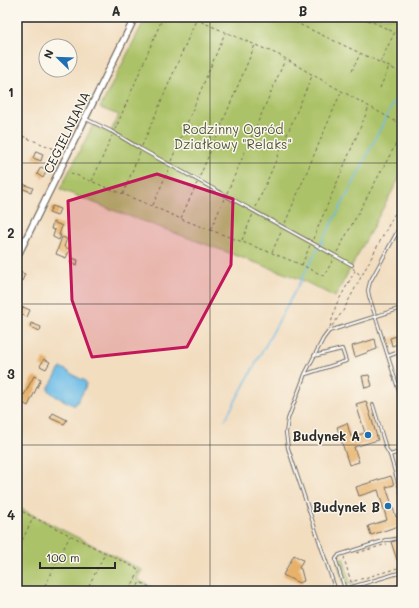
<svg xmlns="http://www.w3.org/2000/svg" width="419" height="608" viewBox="0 0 419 608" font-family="Mali,sans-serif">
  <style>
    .green { fill: #acc267; stroke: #6c7649 }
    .water { fill: #6bbce7; stroke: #4b7489 }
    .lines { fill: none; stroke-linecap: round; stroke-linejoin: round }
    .stream { stroke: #6bbce7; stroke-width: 1.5 }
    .building { fill: #e7b169 }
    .service-casing { stroke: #71695f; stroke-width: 4 }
    .tertiary-casing { stroke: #71695f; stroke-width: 8 }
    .path { stroke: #71695f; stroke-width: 1; stroke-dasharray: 3 3; stroke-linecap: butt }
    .service { stroke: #fff; stroke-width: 2 }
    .tertiary { stroke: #fff; stroke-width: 5.5 }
    .marked { fill: #c2185b; fill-opacity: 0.2; stroke: #c2185b; stroke-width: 3; stroke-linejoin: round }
    .grid { fill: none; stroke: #2b2b2b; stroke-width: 1; stroke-opacity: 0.55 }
    .poi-dot { fill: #1f6fb2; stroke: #fbf7ec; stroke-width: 1.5 }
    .labels { text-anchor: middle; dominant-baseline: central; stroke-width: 3; stroke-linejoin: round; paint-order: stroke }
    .park-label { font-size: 13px; fill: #52583d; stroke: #fbf7ec }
    .street-label { font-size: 13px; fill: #2b2b2b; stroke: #fbf7ec }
    .poi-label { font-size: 13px; font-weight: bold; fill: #2b2b2b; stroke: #fbf7ec; text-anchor: end }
    .neatline { fill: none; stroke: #2b2b2b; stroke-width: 1.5 }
    .grid-label { font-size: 13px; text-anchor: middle; font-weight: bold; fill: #2b2b2b }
  </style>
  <rect width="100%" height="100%" fill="#fbf7ec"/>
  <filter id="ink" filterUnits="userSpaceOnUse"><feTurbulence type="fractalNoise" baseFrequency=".025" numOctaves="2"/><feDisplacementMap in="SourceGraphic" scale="8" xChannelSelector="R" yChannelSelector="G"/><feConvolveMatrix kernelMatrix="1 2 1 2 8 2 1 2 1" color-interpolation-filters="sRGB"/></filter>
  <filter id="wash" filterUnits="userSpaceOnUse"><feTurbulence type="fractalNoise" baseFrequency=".012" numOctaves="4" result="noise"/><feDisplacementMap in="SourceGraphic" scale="16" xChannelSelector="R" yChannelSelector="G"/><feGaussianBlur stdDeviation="0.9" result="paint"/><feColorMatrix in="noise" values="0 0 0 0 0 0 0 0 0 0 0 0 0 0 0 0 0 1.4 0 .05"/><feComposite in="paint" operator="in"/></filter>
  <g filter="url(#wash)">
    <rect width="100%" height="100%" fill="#f2ddbf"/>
    <g class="green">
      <polygon points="146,17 402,17 402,173 335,297 300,279 107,208 60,189 93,125 109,133 111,131 119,115 100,108"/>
      <polygon points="17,507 142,570 137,579 159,591 17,591"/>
      <polygon points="343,557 350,583 355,581 353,584 346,584 343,581 338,564 339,560"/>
    </g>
    <path class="water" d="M61 368C71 371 75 378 84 380 85 381 86 382 86 383 87 387 78 401 75 405H73C65 400 53 397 48 389L59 370Z"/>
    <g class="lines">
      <polyline class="stream" points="225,420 352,186 402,85"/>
    </g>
    <g id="blocks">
      <g class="building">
        <polygon points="36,151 43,154 41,161 33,158"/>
        <polygon points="41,167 47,170 43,178 37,174"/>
        <polygon points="23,184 33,188 31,192 21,188"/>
        <polygon points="52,206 60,209 57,216 49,213"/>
        <polygon points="53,222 62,226 59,235 61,235 59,240 53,237 53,236 55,230 51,229"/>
        <polygon points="62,237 67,239 64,247 70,249 66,258 56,254"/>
        <polygon points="72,258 78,260 77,265 70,263"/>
        <polygon points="20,272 25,274 22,281 17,278"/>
        <polygon points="23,307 30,310 27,317 20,314"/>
        <polygon points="31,323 41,327 40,331 30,327"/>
        <polygon points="400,335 402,342 392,346 390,338"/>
        <polygon points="375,339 377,349 355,357 352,346"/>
        <polygon points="44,359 50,362 46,369 40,366"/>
        <polygon points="369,375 372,386 365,388 362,376"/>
        <polygon points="34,376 41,379 28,406 17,400 17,395 19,392 24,395"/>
        <polygon points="366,401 378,440 354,447 359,462 349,465 337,427 347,423 351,437 365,433 356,404"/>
        <polygon points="53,413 67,420 64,424 50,418"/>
        <polygon points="391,476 394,485 386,487 396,517 402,515 402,525 371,535 368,526 387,520 378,490 359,496 356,487"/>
        <polygon points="402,539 402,558 397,560 391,542"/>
        <polygon points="294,555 303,560 299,568 301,569 304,581 299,583 283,575"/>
      </g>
    </g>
  </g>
  <g filter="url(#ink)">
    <use href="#blocks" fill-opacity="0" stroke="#71695f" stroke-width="1"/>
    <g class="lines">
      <g class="service-casing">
        <g id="service">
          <polyline points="86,119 111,131 141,149 352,265"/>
          <polyline points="402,223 370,282 368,290 369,296 402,401"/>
          <polyline points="388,356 402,351"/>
          <polyline points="306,374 346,361 342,349 314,356"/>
          <polyline points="373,405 386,448 390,455"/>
          <polyline points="402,451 390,455 402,496"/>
          <polyline points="355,586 356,591"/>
          <path d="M345 589 336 561V559L339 555 386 540C393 540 397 539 402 536"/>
          <polyline points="336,591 288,448 286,433 288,419 305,374 323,339 329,331 402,308"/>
          <polyline points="344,591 345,589 402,572"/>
          <polyline points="383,591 400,586"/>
        </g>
      </g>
      <g class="tertiary-casing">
        <polyline id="tertiary" points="17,257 135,17"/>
      </g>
      <g class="path">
        <polyline points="190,17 279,55 313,75 402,125"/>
        <polyline points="284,17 402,73"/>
        <polyline points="362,17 394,32"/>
        <polyline points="297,22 299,17"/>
        <polyline points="380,62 402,18"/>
        <polyline points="352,71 360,54"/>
        <polyline points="380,88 389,67"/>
        <polyline points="115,130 163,17"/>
        <polyline points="17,134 62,152"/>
        <polyline points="142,146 196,20"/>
        <polyline points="171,161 225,33"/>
        <polyline points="71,173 152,206 181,219 272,253 302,265 324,276 334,258"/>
        <polyline points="200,176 255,45"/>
        <polyline points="92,181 112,136"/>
        <polyline points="227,193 285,60"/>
        <polyline points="123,194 140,152"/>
        <polyline points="153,205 169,168"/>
        <polyline points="256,207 312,76"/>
        <polyline points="181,218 197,183"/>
        <polyline points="285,223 341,92"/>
        <polyline points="211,229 224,199"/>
        <polyline points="313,239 369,107"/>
        <polyline points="242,240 253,214"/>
        <polyline points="272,252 282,230"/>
        <polyline points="337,252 402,133"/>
        <polyline points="302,265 310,245"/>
        <polyline points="353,268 355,271 361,275"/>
        <polyline points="332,326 343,311 402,200"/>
        <polyline points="330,327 336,305 355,271"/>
        <polyline points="17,509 140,570 129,591"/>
        <polyline points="17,551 33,518"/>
        <polyline points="357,553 387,544"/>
        <polyline points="345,557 344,558 351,582 398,568 399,567 401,562 402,562"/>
        <polyline points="42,591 70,536"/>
        <polyline points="86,591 105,554"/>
        <polyline points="135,591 140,582 157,591"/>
      </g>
      <use href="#service" class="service"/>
      <use href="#tertiary" class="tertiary"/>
    </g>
  </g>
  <path class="marked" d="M157 174 233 199 231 265 187 347 92 357 72 300 68 201Z"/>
  <path class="grid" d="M210 17V591M17 163H402M17 304H402M17 445H402"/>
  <g class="poi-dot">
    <circle cx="368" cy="435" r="4"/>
    <circle cx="388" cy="506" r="4"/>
  </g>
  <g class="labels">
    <g class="park-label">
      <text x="233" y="128">Rodzinny Ogród<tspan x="233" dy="15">Działkowy "Relaks"</tspan></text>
    </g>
    <g class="street-label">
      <text transform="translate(66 132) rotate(-64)">CEGIELNIANA</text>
    </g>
    <g class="poi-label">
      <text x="360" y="435">Budynek A</text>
      <text x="380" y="506">Budynek B</text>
    </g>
  </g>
  <rect width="419" height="608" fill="none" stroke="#fbf7ec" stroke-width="44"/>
  <g transform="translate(58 58) rotate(293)"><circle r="19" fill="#fbf7ec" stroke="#a8a59f"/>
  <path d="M0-3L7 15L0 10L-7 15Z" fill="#1f6fb2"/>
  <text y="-6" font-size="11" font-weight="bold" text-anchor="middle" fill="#2b2b2b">N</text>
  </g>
  <path d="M40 562v6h75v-6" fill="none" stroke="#2b2b2b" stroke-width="2"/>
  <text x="46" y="562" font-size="12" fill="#2b2b2b" stroke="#fbf7ec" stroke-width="3" paint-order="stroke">100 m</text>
  <rect x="22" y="22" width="375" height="564" class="neatline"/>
  <g class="grid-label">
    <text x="116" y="16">A</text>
    <text x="303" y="16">B</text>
    <text x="11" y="97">1</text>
    <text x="11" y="238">2</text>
    <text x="11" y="379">3</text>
    <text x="11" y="520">4</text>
  </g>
</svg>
